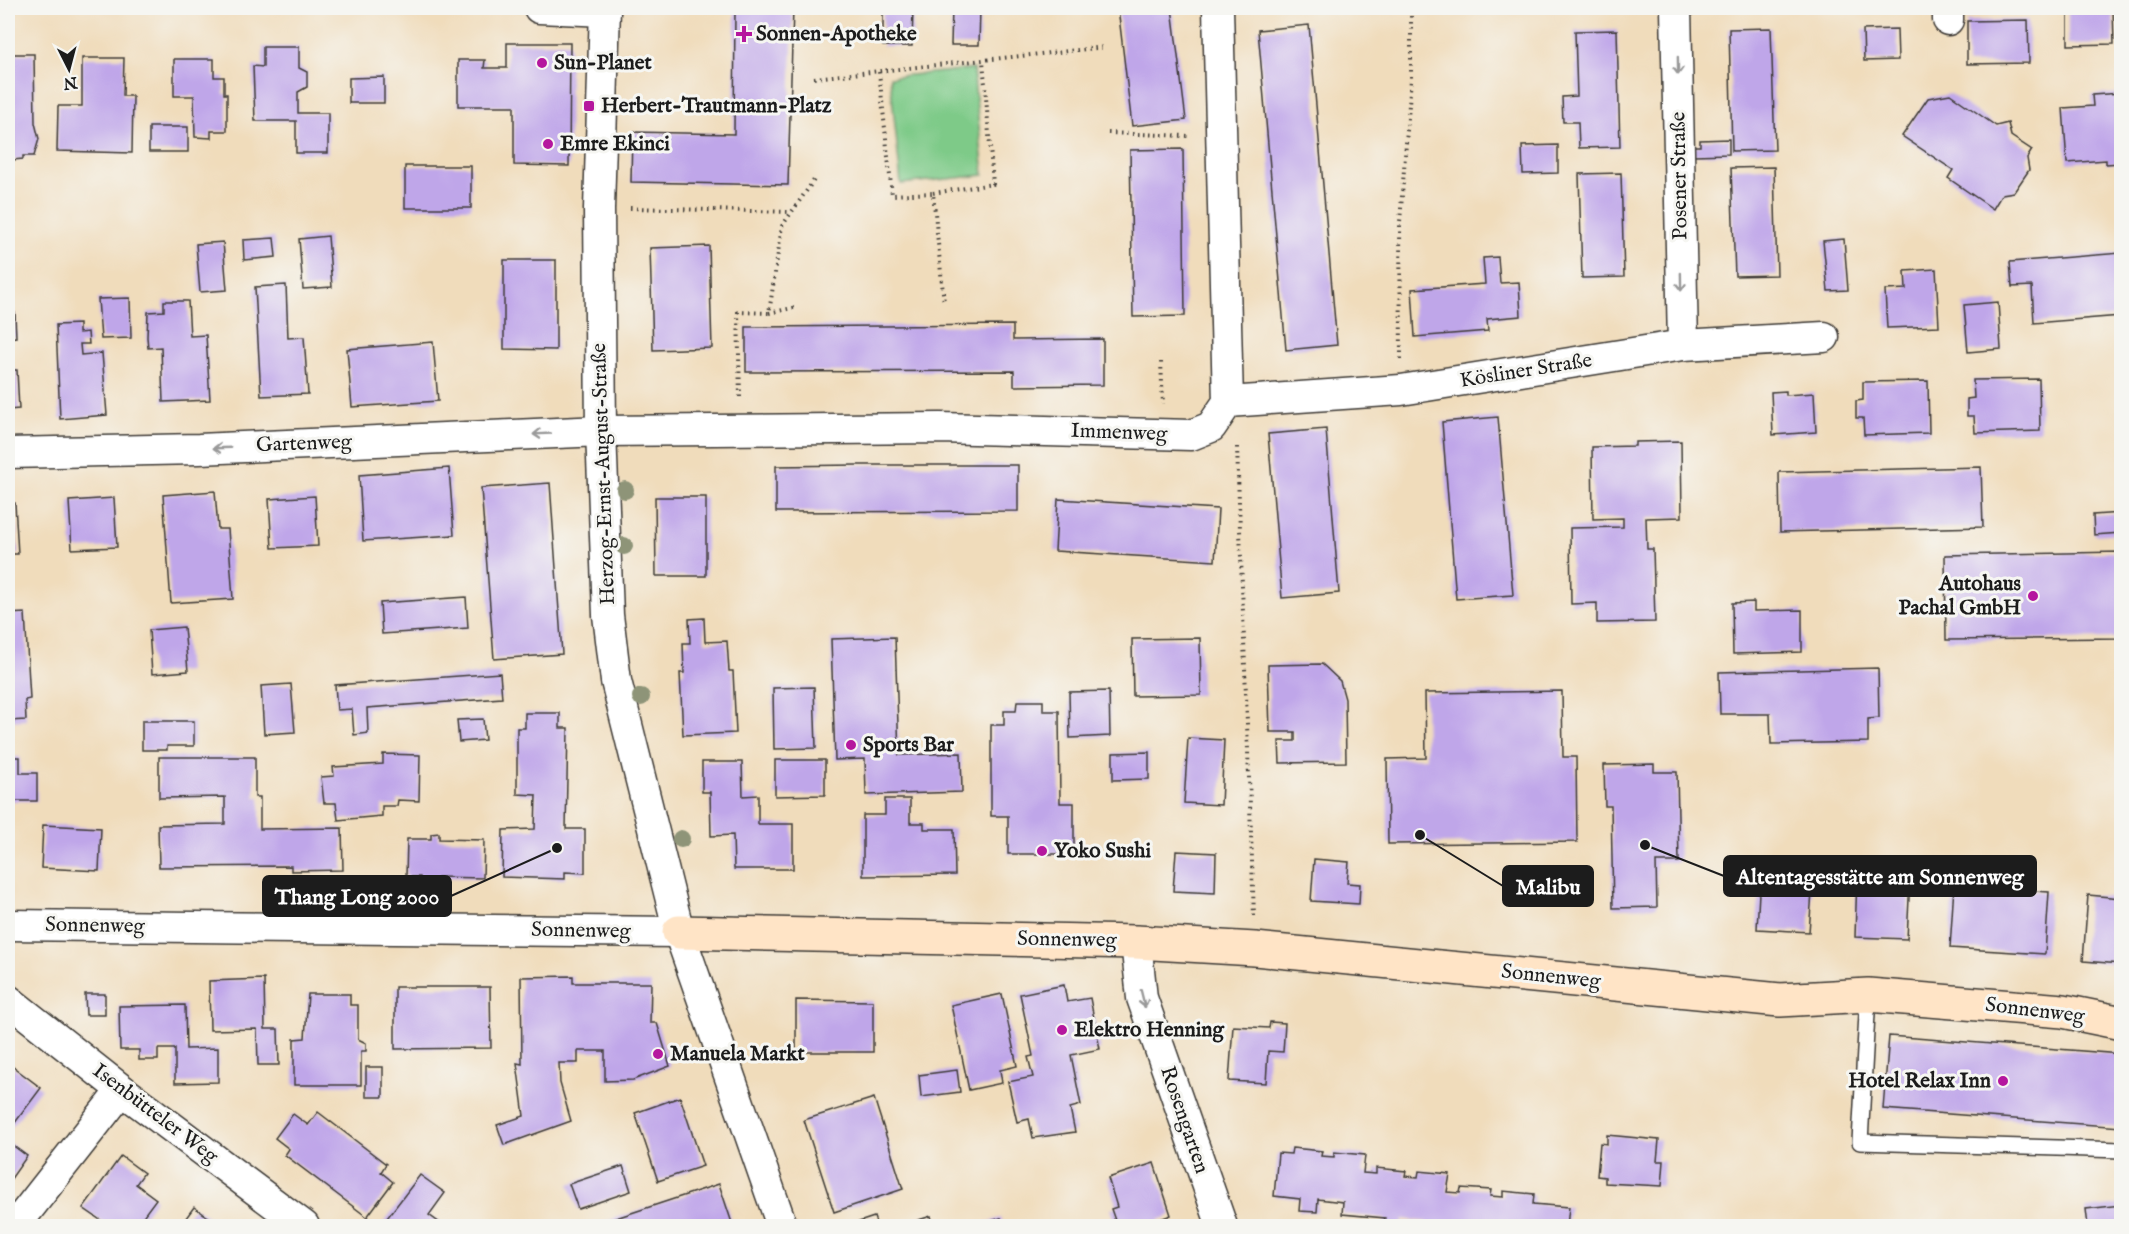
<svg xmlns="http://www.w3.org/2000/svg" width="2129" height="1234" viewBox="0 0 2129 1234" font-family="'IM FELL English',serif">
  <style>
    .green { fill: #7eca88; stroke: #4d7352; stroke-width: 1.5 }
    .building { fill: #bfa6e9 }
    .lines { fill: none; stroke-linecap: round; stroke-linejoin: round }
    .lane-casing { stroke: #3c3934; stroke-width: 18 }
    .street-casing { stroke: #3c3934; stroke-width: 33 }
    .secondary-casing { stroke: #3c3934; stroke-width: 36 }
    .path { stroke: #3c3934; stroke-width: 4; stroke-dasharray: 1.5 4.5; stroke-linecap: butt }
    .lane { stroke: #fff; stroke-width: 15 }
    .street { stroke: #fff; stroke-width: 30 }
    .secondary { stroke: #ffe4c6; stroke-width: 33 }
    .tree { fill: #8e9478 }
    .oneway { stroke: #999 }
    .poi-dot { fill: #b5179e; stroke: #f6f6f2; stroke-width: 2 }
    .labels { text-anchor: middle; dominant-baseline: central; stroke-width: 6; stroke-linejoin: round; paint-order: stroke }
    .poi-label { font-size: 21px; font-weight: bold; fill: #1c1c1c; stroke: #f6f6f2; text-anchor: start }
    .street-label { font-size: 21px; fill: #1c1c1c; stroke: #f6f6f2 }
    .leader { fill: none; stroke: #1c1c1c; stroke-width: 2 }
    .callout-dot { fill: #1c1c1c; stroke: #f6f6f2; stroke-width: 2 }
    .callout { fill: #1c1c1c; stroke: #1c1c1c; stroke-width: 2 }
    .callout-label { font-size: 22px; text-anchor: middle; font-weight: bold; fill: #fff }
  </style>
  <rect width="100%" height="100%" fill="#f6f6f2"/>
  <filter id="ink" filterUnits="userSpaceOnUse"><feTurbulence type="fractalNoise" baseFrequency=".0167" numOctaves="2"/><feDisplacementMap in="SourceGraphic" scale="12" xChannelSelector="R" yChannelSelector="G"/><feConvolveMatrix kernelMatrix="1 2 1 2 8 2 1 2 1" color-interpolation-filters="sRGB"/></filter>
  <filter id="wash" filterUnits="userSpaceOnUse"><feTurbulence type="fractalNoise" baseFrequency=".008" numOctaves="4" result="noise"/><feDisplacementMap in="SourceGraphic" scale="24" xChannelSelector="R" yChannelSelector="G"/><feGaussianBlur stdDeviation="1.35" result="paint"/><feColorMatrix in="noise" values="0 0 0 0 0 0 0 0 0 0 0 0 0 0 0 0 0 1.4 0 .05"/><feComposite in="paint" operator="in"/></filter>
  <g filter="url(#wash)">
    <rect width="100%" height="100%" fill="#f0dcbb"/>
    <polygon class="green" points="973,69 984,175 901,184 890,77"/>
    <g id="blocks">
      <g class="building">
        <polygon points="735,8 793,8 788,185 631,182 632,132 734,134"/>
        <polygon points="883,8 913,8 912,46 883,46"/>
        <polygon points="952,8 980,8 979,45 951,45"/>
        <polygon points="1118,8 1172,8 1186,120 1132,126"/>
        <polygon points="2068,8 2113,8 2114,44 2068,45"/>
        <polygon points="2028,20 2029,63 1967,64 1967,21"/>
        <polygon points="1309,25 1337,345 1286,350 1258,30"/>
        <polygon points="1771,28 1775,150 1732,151 1729,29"/>
        <polygon points="1897,29 1898,60 1864,61 1863,30"/>
        <polygon points="1617,30 1620,147 1579,148 1578,122 1563,122 1562,97 1577,96 1575,31"/>
        <polygon points="507,43 570,43 569,166 514,165 514,106 458,106 458,60 485,60 484,68 507,68"/>
        <polygon points="263,47 299,47 299,68 307,72 307,87 298,92 298,113 328,113 328,153 296,153 296,121 255,121 253,66 263,67"/>
        <polygon points="8,54 34,54 35,123 39,139 34,156 23,156 23,159 13,160 13,157 8,157"/>
        <polygon points="82,58 124,58 123,96 133,96 132,153 57,151 58,106 82,106"/>
        <polygon points="174,59 214,59 214,77 224,77 224,94 227,94 227,131 211,131 211,138 195,137 194,96 174,96"/>
        <polygon points="384,77 384,103 349,103 349,78"/>
        <polygon points="2121,93 2121,163 2106,164 2106,160 2067,163 2063,108 2093,106 2092,95"/>
        <polygon points="1950,94 1996,126 2008,123 2011,136 2032,150 2027,158 2029,170 2014,192 2002,194 1993,209 1948,178 1953,170 1902,136 1928,98"/>
        <rect x="149" y="127" width="39" height="25"/>
        <polygon points="1729,139 1729,154 1694,155 1694,146 1700,146 1700,140"/>
        <polygon points="1558,145 1558,173 1523,174 1522,146"/>
        <polygon points="1183,149 1185,316 1133,317 1130,150"/>
        <rect x="405" y="166" width="66" height="42"/>
        <polygon points="1774,167 1777,275 1735,276 1731,168"/>
        <polygon points="1621,173 1624,277 1582,278 1579,174"/>
        <polygon points="328,236 332,287 303,289 299,239"/>
        <polygon points="274,238 276,257 244,260 243,240"/>
        <polygon points="1844,239 1848,290 1828,291 1823,241"/>
        <polygon points="223,242 227,290 200,292 196,244"/>
        <polygon points="709,246 712,348 653,350 650,248"/>
        <polygon points="2121,253 2121,316 2034,323 2032,286 2012,287 2010,262"/>
        <polygon points="1498,257 1500,283 1519,282 1521,316 1487,319 1488,331 1415,337 1412,289 1485,284 1483,258"/>
        <polygon points="504,260 556,260 556,350 504,349"/>
        <polygon points="1936,269 1939,326 1887,328 1885,290 1906,289 1905,271"/>
        <polygon points="286,285 288,338 304,337 308,394 261,396 255,287"/>
        <polygon points="130,298 131,338 101,339 98,299"/>
        <polygon points="164,301 188,301 190,336 206,335 210,400 163,402 161,347 148,348 147,337 148,312 164,311"/>
        <polygon points="1998,302 2001,349 1968,352 1964,305"/>
        <polygon points="15,313 16,337 8,338 8,314"/>
        <polygon points="79,324 79,333 88,332 89,344 80,344 81,355 102,353 107,415 60,419 56,325"/>
        <polygon points="1013,325 1013,340 1103,339 1103,385 1014,386 1014,371 746,372 746,327"/>
        <polygon points="433,342 438,401 352,407 347,349"/>
        <polygon points="8,370 17,370 19,409 8,410"/>
        <polygon points="2039,379 2040,431 1975,433 1974,416 1967,416 1967,399 1974,398 1973,380"/>
        <polygon points="1928,381 1929,433 1864,435 1863,418 1856,418 1856,401 1863,400 1863,382"/>
        <polygon points="1786,391 1786,395 1814,393 1816,432 1773,435 1771,392"/>
        <polygon points="1498,417 1513,595 1456,599 1442,422"/>
        <polygon points="1326,429 1339,593 1282,598 1268,434"/>
        <polygon points="1681,441 1682,517 1646,518 1647,549 1653,549 1655,622 1597,623 1597,603 1571,604 1570,528 1623,527 1623,518 1593,519 1592,447 1635,446 1635,442"/>
        <polygon points="857,465 1018,465 1018,511 776,512 776,466"/>
        <polygon points="1981,467 1983,527 1780,532 1779,472"/>
        <polygon points="449,468 454,535 363,541 359,475"/>
        <polygon points="550,483 562,654 494,659 481,488"/>
        <polygon points="215,491 218,529 228,529 233,599 171,603 163,495"/>
        <polygon points="315,496 318,546 272,548 269,499"/>
        <polygon points="655,497 706,497 706,576 656,576"/>
        <polygon points="114,498 117,547 72,549 69,501"/>
        <polygon points="1058,499 1218,509 1215,561 1055,551"/>
        <polygon points="8,503 15,503 18,554 8,554"/>
        <polygon points="2121,513 2121,533 2094,535 2093,515"/>
        <polygon points="2121,552 2121,638 1946,640 1945,555"/>
        <polygon points="466,597 468,628 382,634 380,603"/>
        <polygon points="1754,602 1754,611 1802,610 1802,652 1733,654 1732,603"/>
        <polygon points="25,613 30,699 25,700 26,720 8,721 8,614"/>
        <polygon points="704,618 705,642 727,641 729,671 733,671 736,733 683,735 680,673 684,673 683,643 690,643 689,619"/>
        <polygon points="184,627 188,671 152,674 149,630"/>
        <polygon points="895,637 899,755 961,753 962,792 866,795 865,759 835,760 831,639"/>
        <polygon points="1200,638 1201,695 1133,696 1132,639"/>
        <polygon points="1322,664 1340,681 1345,699 1346,762 1280,763 1279,741 1295,741 1295,732 1270,732 1268,665"/>
        <polygon points="1878,668 1879,718 1868,719 1868,742 1771,744 1770,714 1720,714 1719,672"/>
        <polygon points="500,673 502,698 367,708 368,733 354,735 352,709 337,710 335,685"/>
        <polygon points="291,684 295,732 264,734 261,686"/>
        <polygon points="814,687 816,748 774,749 773,688"/>
        <polygon points="1109,691 1110,736 1070,738 1069,692"/>
        <polygon points="1562,691 1563,757 1576,757 1577,842 1388,844 1387,759 1426,758 1425,693"/>
        <polygon points="1017,701 1043,701 1043,711 1059,711 1060,803 1074,803 1074,854 1008,854 1008,816 991,816 991,725 1004,725 1004,711 1016,711"/>
        <polygon points="525,713 560,713 560,728 568,728 566,829 585,829 585,873 565,872 565,879 502,877 503,830 535,829 536,795 517,794 517,728 525,728"/>
        <polygon points="483,719 485,740 459,742 457,720"/>
        <polygon points="142,721 194,721 194,746 167,746 167,750 142,750"/>
        <polygon points="1188,738 1224,740 1221,805 1184,803"/>
        <polygon points="1149,752 1149,779 1113,780 1113,753"/>
        <polygon points="383,754 420,755 419,801 398,800 397,806 382,806 382,816 338,820 336,803 324,803 321,777 334,776 333,767 383,764"/>
        <polygon points="8,757 20,757 20,773 37,773 37,801 8,801"/>
        <polygon points="159,757 255,757 255,797 260,797 260,829 342,828 343,870 291,871 291,866 159,867 158,825 225,824 225,797 159,798"/>
        <polygon points="775,760 825,760 825,795 775,796"/>
        <polygon points="702,762 742,762 743,796 758,795 758,824 793,824 793,869 734,869 733,835 711,836 710,792 702,792"/>
        <polygon points="1654,764 1654,772 1677,772 1679,862 1656,862 1657,907 1613,908 1611,806 1605,806 1604,765"/>
        <polygon points="885,799 910,799 910,823 924,823 924,829 954,829 955,875 863,876 863,815 885,815"/>
        <polygon points="43,825 101,828 99,871 41,868"/>
        <polygon points="439,833 439,839 484,840 483,878 438,877 438,890 420,890 420,877 406,877 407,839 431,839 431,834"/>
        <polygon points="1176,851 1216,853 1215,893 1173,891"/>
        <polygon points="1314,859 1349,862 1347,883 1360,884 1359,904 1311,901"/>
        <polygon points="1760,875 1813,879 1809,932 1757,929"/>
        <polygon points="1857,876 1910,878 1907,939 1855,937"/>
        <polygon points="1954,886 2049,892 2045,954 1950,948"/>
        <polygon points="2088,895 2121,898 2121,964 2083,961"/>
        <polygon points="573,976 573,983 651,983 650,1023 657,1023 670,1066 633,1080 605,1081 605,1051 578,1051 578,1063 559,1063 560,1083 571,1121 504,1145 497,1125 524,1116 517,1063 522,1064 521,977"/>
        <polygon points="264,979 265,1029 278,1029 279,1065 258,1065 257,1029 210,1030 209,981"/>
        <polygon points="1064,985 1067,1002 1090,998 1100,1049 1071,1055 1081,1105 1070,1108 1075,1132 1033,1138 1029,1119 1017,1122 1008,1082 1033,1077 1028,1057 1033,1056 1020,994"/>
        <polygon points="395,987 490,987 491,1048 395,1049"/>
        <polygon points="85,994 105,994 105,1015 86,1015"/>
        <polygon points="308,994 350,994 350,1005 358,1005 358,1039 366,1043 366,1051 361,1051 361,1085 294,1085 294,1039 305,1038"/>
        <polygon points="1002,994 1017,1066 1000,1070 1002,1083 969,1090 951,1005"/>
        <polygon points="796,1000 873,1001 873,1052 796,1052"/>
        <polygon points="185,1005 186,1049 218,1048 218,1082 175,1083 175,1049 158,1049 158,1060 139,1060 139,1050 120,1050 119,1006"/>
        <polygon points="1270,1022 1285,1023 1283,1052 1268,1051 1266,1083 1229,1081 1233,1026 1269,1028"/>
        <polygon points="1889,1036 2121,1054 2121,1127 1883,1109"/>
        <polygon points="8,1063 41,1088 8,1132"/>
        <rect x="366" y="1067" width="17" height="30"/>
        <polygon points="957,1070 960,1092 921,1097 919,1075"/>
        <polygon points="680,1097 703,1166 658,1181 635,1113"/>
        <polygon points="874,1098 903,1189 834,1212 804,1120"/>
        <polygon points="318,1112 386,1164 381,1172 393,1182 367,1217 285,1155 289,1149 275,1138 293,1114 308,1125"/>
        <polygon points="1607,1135 1659,1140 1657,1161 1664,1161 1662,1186 1605,1183 1605,1177 1597,1176 1600,1143 1607,1144"/>
        <polygon points="8,1142 27,1156 8,1183"/>
        <polygon points="1292,1148 1322,1151 1321,1156 1334,1157 1334,1152 1365,1155 1363,1173 1376,1174 1376,1168 1406,1171 1405,1176 1418,1177 1419,1171 1450,1174 1447,1192 1460,1193 1461,1188 1491,1190 1490,1196 1503,1197 1503,1191 1534,1194 1533,1204 1569,1207 1567,1226 1427,1226 1427,1222 1403,1219 1402,1226 1384,1226 1385,1218 1342,1214 1343,1202 1318,1199 1317,1212 1299,1211 1300,1199 1274,1196 1278,1153 1291,1154"/>
        <polygon points="121,1156 144,1173 136,1184 156,1199 136,1226 109,1226 83,1208"/>
        <polygon points="1154,1163 1171,1215 1158,1220 1160,1226 1117,1226 1111,1209 1117,1207 1108,1178"/>
        <polygon points="623,1166 631,1191 578,1209 569,1184"/>
        <polygon points="420,1175 445,1193 429,1215 444,1226 390,1226 384,1222"/>
        <polygon points="719,1184 733,1226 592,1226"/>
        <polygon points="2121,1205 2121,1226 2088,1226 2086,1209"/>
        <polygon points="194,1207 221,1226 180,1226"/>
        <polygon points="931,1216 934,1226 900,1226"/>
        <polygon points="874,1217 877,1226 847,1226"/>
        <polygon points="1001,1218 1004,1226 975,1226"/>
      </g>
    </g>
  </g>
  <g filter="url(#ink)">
    <use href="#blocks" fill-opacity="0" stroke="#3c3934" stroke-width="1.5"/>
    <g class="lines">
      <g class="lane-casing">
        <polyline id="lane" points="1868,995 1860,1142 2122,1150"/>
      </g>
      <g class="street-casing">
        <g id="street">
          <polyline points="539,8 605,11"/>
          <polyline points="605,8 599,209 601,431 608,615 616,681 679,932 782,1226"/>
          <polyline points="1676,8 1683,345"/>
          <polyline points="1948,8 1948,20"/>
          <polyline points="1228,402 1401,390 1683,345 1824,337"/>
          <polyline points="8,453 199,449 601,431 940,428 1191,435 1211,427 1228,402 1218,8"/>
          <polyline points="8,925 679,932"/>
          <polyline points="1136,942 1142,998 1222,1226"/>
          <polyline points="8,1000 122,1090 304,1226"/>
          <polyline points="15,1226 122,1090"/>
        </g>
      </g>
      <g class="secondary-casing">
        <polyline id="secondary" points="679,932 1136,942 1255,949 1780,1000 1868,995 2063,1011 2122,1023"/>
      </g>
      <g class="path">
        <polyline points="879,72 892,195 933,193 944,303"/>
        <polyline points="814,78 1106,47"/>
        <polyline points="1108,133 1190,136"/>
        <polyline points="933,193 993,184 983,60"/>
        <polyline points="630,208 791,212"/>
        <polyline points="769,313 797,307"/>
        <polyline points="1401,359 1400,222 1411,78 1411,8"/>
        <polyline points="1161,362 1163,404"/>
        <polyline points="740,397 738,312 769,313 782,226 814,180"/>
        <polyline points="1237,447 1254,916"/>
      </g>
      <use href="#lane" class="lane"/>
      <use href="#street" class="street"/>
      <use href="#secondary" class="secondary"/>
    </g>
    <g class="tree">
      <circle cx="625" cy="490" r="9"/>
      <circle cx="624" cy="546" r="9"/>
      <circle cx="641" cy="697" r="9"/>
      <circle cx="681" cy="839" r="9"/>
    </g>
    <defs><path id="oneway-shaft" d="M-6 0H5M1.5-3L5.5 0L1.5 3" fill="none" stroke-width="1.6" stroke-linecap="round" stroke-linejoin="round" transform="scale(1.5)"/></defs>
    <g class="oneway">
      <use href="#oneway-shaft" transform="translate(1678 66) rotate(89)"/>
      <use href="#oneway-shaft" transform="translate(1681 282) rotate(89)"/>
      <use href="#oneway-shaft" transform="translate(542 434) rotate(177)"/>
      <use href="#oneway-shaft" transform="translate(222 448) rotate(178)"/>
      <use href="#oneway-shaft" transform="translate(1143 999) rotate(76)"/>
    </g>
  </g>
  <g class="poi-dot">
    <path d="M741 25h6v6h6v6h-6v6h-6v-6h-6v-6h6z"/>
    <circle cx="542" cy="63" r="6"/>
    <rect x="583" y="100" width="12" height="12" rx="3"/>
    <circle cx="548" cy="144" r="6"/>
    <circle cx="2033" cy="596" r="6"/>
    <circle cx="851" cy="745" r="6"/>
    <circle cx="1042" cy="851" r="6"/>
    <circle cx="1062" cy="1030" r="6"/>
    <circle cx="658" cy="1054" r="6"/>
    <circle cx="2003" cy="1081" r="6"/>
  </g>
  <g class="labels">
    <g class="poi-label">
      <text x="756" y="34">Sonnen-Apotheke</text>
      <text x="554" y="63">Sun-Planet</text>
      <text x="601" y="106">Herbert-Trautmann-Platz</text>
      <text x="560" y="144">Emre Ekinci</text>
      <text x="2021" y="584" text-anchor="end">Autohaus<tspan x="2021" dy="24">Pachal GmbH</tspan></text>
      <text x="863" y="745">Sports Bar</text>
      <text x="1054" y="851">Yoko Sushi</text>
      <text x="1074" y="1030">Elektro Henning</text>
      <text x="670" y="1054">Manuela Markt</text>
      <text x="1991" y="1081" text-anchor="end">Hotel Relax Inn</text>
    </g>
    <g class="street-label">
      <text transform="translate(1680 176) rotate(-91)">Posener Straße</text>
      <text transform="translate(1526 371) rotate(-9)">Kösliner Straße</text>
      <text transform="translate(1119 433) rotate(2)">Immenweg</text>
      <text transform="translate(304 444) rotate(-2)">Gartenweg</text>
      <text transform="translate(604 474) rotate(-92)">Herzog-Ernst-August-Straße</text>
      <text transform="translate(95 926) rotate(1)">Sonnenweg</text>
      <text transform="translate(581 931) rotate(1)">Sonnenweg</text>
      <text transform="translate(1067 940) rotate(1)">Sonnenweg</text>
      <text transform="translate(1551 977) rotate(6)">Sonnenweg</text>
      <text transform="translate(2035 1011) rotate(7)">Sonnenweg</text>
      <text transform="translate(155 1114) rotate(37)">Isenbütteler Weg</text>
      <text transform="translate(1184 1120) rotate(71)">Rosengarten</text>
    </g>
  </g>
  <path class="leader" d="M1645 845L1724 876M1420 835L1503 886M557 848L451 896"/>
  <g class="callout-dot">
    <circle cx="1645" cy="845" r="6"/>
    <circle cx="1420" cy="835" r="6"/>
    <circle cx="557" cy="848" r="6"/>
  </g>
  <g class="callout">
    <rect x="1724" y="856" width="312" height="40" rx="6"/>
    <rect x="1503" y="866" width="90" height="40" rx="6"/>
    <rect x="263" y="876" width="188" height="40" rx="6"/>
  </g>
  <g class="callout-label">
    <text x="1880" y="884">Altentagesstätte am Sonnenweg</text>
    <text x="1548" y="894">Malibu</text>
    <text x="357" y="904">Thang Long 2000</text>
  </g>
  <rect width="2129" height="1234" fill="none" stroke="#f6f6f2" stroke-width="30"/>
  <g transform="translate(69 69) rotate(174)" stroke="#f6f6f2" stroke-width="4.5" paint-order="stroke">
  <path d="M0-4.5L10 22L0 15L-10 22Z" fill="#1c1c1c"/>
  <text y="-9" font-size="16" font-weight="bold" text-anchor="middle" fill="#1c1c1c">N</text>
  </g>
</svg>
